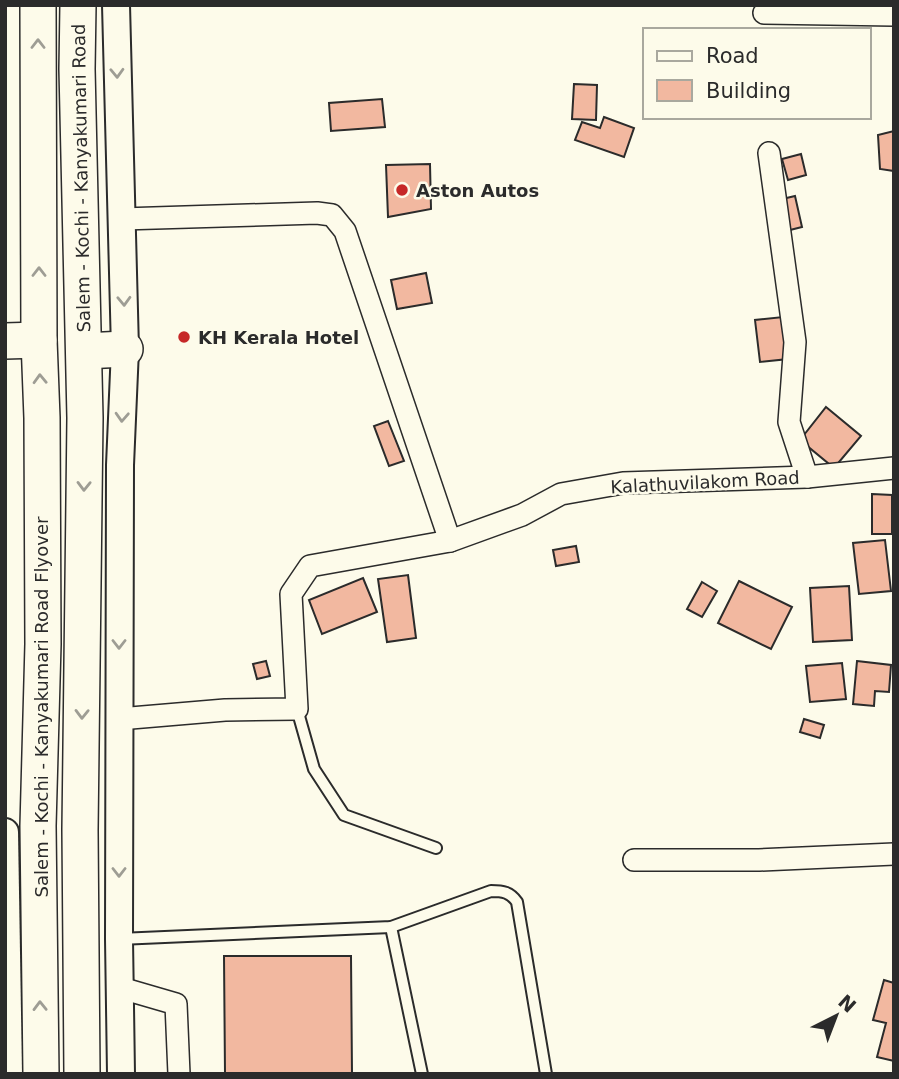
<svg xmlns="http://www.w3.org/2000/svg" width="899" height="1079" viewBox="0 0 899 1079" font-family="'DejaVu Sans',sans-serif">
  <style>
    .building { fill: #f2b8a0; stroke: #2b2b2b; stroke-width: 2 }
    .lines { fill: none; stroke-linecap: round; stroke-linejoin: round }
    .service-casing { stroke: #2b2b2b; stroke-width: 14 }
    .minor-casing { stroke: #2b2b2b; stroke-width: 24 }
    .tertiary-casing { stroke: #2b2b2b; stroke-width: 30 }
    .trunk-casing { stroke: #2b2b2b; stroke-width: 38 }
    .service { stroke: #fdfbea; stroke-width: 10 }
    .minor { stroke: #fdfbea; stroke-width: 21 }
    .tertiary { stroke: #fdfbea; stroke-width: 26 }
    .trunk { stroke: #fdfbea; stroke-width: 35 }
    .oneway { stroke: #9e9d94 }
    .poi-dot { fill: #c62828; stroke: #fdfbea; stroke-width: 2.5 }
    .labels { text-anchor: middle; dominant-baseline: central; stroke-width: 5; stroke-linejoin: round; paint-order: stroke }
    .street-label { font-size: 18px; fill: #2b2b2b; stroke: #fdfbea }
    .poi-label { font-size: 18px; font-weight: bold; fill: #2b2b2b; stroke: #fdfbea; text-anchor: start }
  </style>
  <rect width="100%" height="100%" fill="#fdfbea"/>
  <g class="building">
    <polygon points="574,84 597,85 596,120 572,119"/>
    <polygon points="382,99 385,127 331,131 329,103"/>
    <polygon points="604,117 634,128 624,157 575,140 582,122 600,128"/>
    <polygon points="894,131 894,171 880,169 878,135"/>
    <polygon points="801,154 806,175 788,180 782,159"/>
    <polygon points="430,164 431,209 388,217 386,165"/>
    <polygon points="795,196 802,227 786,231 778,200"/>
    <polygon points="426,273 432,303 397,309 391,280"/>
    <polygon points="783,317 788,359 760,362 755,320"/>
    <polygon points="826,407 861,436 834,468 800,440"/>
    <polygon points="388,421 404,461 389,466 374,426"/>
    <polygon points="872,494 892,495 892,534 872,534"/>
    <polygon points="885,540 891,591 859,594 853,543"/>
    <polygon points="576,546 579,562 556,566 553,550"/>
    <polygon points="408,575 416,638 387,642 378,579"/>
    <polygon points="363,578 377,612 322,634 309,600"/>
    <polygon points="739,581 792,607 771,649 718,623"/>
    <polygon points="702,582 717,591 702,617 687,609"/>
    <polygon points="849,586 852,640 813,642 810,588"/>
    <polygon points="266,661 270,676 257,679 253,664"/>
    <polygon points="857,661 891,665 889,692 875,691 874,706 853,704"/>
    <polygon points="842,663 846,699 810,702 806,666"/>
    <polygon points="804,719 824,725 820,738 800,732"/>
    <polygon points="224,956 351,956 352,1074 225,1074"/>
    <polygon points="884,980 894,983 894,1061 877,1057 886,1023 873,1020"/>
  </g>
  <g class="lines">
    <g class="service-casing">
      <g id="service">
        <polyline points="297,709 314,769 344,815 436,848"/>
        <polyline points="391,927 422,1074"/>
        <path d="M119 939 391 927 491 891C503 891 510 892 517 902L546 1074"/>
      </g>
    </g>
    <g class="minor-casing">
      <g id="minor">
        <polyline points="764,13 894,15"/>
        <polyline points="769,153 795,342 789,422 807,477"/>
        <polyline points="122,219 317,213 332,215 345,231 450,541"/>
        <polyline points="119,719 225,710 297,709 291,594 310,566 450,541 522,515 561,494 623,483 807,477 894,468"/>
        <polyline points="634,860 759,860 894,854"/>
        <polyline points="121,988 176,1004 179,1074"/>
      </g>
    </g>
    <g class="tertiary-casing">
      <g id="tertiary">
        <polyline points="116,5 125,349 120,465 119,939 121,1074"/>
        <polyline points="5,832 9,1074"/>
      </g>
    </g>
    <g class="trunk-casing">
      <g id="trunk">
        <polyline points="38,5 39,340 42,418 43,644 38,826 41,1074"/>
        <polyline points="78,5 77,69 85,418 80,830 82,1074"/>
        <polyline points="5,341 39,340"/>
        <polyline points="84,351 125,349"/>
      </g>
    </g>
    <use href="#service" class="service"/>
    <use href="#minor" class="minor"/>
    <use href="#tertiary" class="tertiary"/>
    <use href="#trunk" class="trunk"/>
  </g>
  <defs><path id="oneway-chevron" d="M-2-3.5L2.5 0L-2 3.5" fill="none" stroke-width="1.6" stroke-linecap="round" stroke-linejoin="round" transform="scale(1.75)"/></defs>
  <g class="oneway">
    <use href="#oneway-chevron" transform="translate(38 44) rotate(-90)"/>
    <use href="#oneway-chevron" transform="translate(117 73) rotate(88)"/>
    <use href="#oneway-chevron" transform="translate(39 272) rotate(-90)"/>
    <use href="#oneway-chevron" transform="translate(124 301) rotate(88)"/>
    <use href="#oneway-chevron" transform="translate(40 379) rotate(-92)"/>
    <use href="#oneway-chevron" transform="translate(122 417) rotate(93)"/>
    <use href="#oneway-chevron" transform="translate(84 486) rotate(91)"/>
    <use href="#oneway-chevron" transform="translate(119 644) rotate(90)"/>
    <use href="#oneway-chevron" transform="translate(82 714) rotate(91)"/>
    <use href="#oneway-chevron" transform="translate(119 872) rotate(90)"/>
    <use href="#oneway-chevron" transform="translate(40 1006) rotate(-91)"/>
  </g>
  <g class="poi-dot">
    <circle cx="402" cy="190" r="7"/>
    <circle cx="184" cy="337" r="7"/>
  </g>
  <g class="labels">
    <g class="street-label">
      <text transform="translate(81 178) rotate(-91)">Salem - Kochi - Kanyakumari Road</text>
      <text transform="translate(705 482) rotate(-3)">Kalathuvilakom Road</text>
      <text transform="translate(41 707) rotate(-90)">Salem - Kochi - Kanyakumari Road Flyover</text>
    </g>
    <g class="poi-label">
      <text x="416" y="190">Aston Autos</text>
      <text x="198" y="337">KH Kerala Hotel</text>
    </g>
  </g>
  <rect width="899" height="1079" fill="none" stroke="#2b2b2b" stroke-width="14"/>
  <rect x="643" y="28" width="228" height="91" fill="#fdfbea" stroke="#a9a89e" stroke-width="2"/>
  <rect x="657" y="51" width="35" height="10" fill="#fdfbea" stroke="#a9a89e" stroke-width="2"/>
  <text x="706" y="63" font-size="21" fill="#2b2b2b">Road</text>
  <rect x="657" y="80" width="35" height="21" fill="#f2b8a0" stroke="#a9a89e" stroke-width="2"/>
  <text x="706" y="98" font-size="21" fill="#2b2b2b">Building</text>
  <g transform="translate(836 1016) rotate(42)" stroke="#fdfbea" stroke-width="5" paint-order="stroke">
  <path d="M0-5L12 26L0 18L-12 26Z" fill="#2b2b2b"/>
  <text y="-10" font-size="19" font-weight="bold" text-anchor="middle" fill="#2b2b2b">N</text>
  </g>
</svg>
